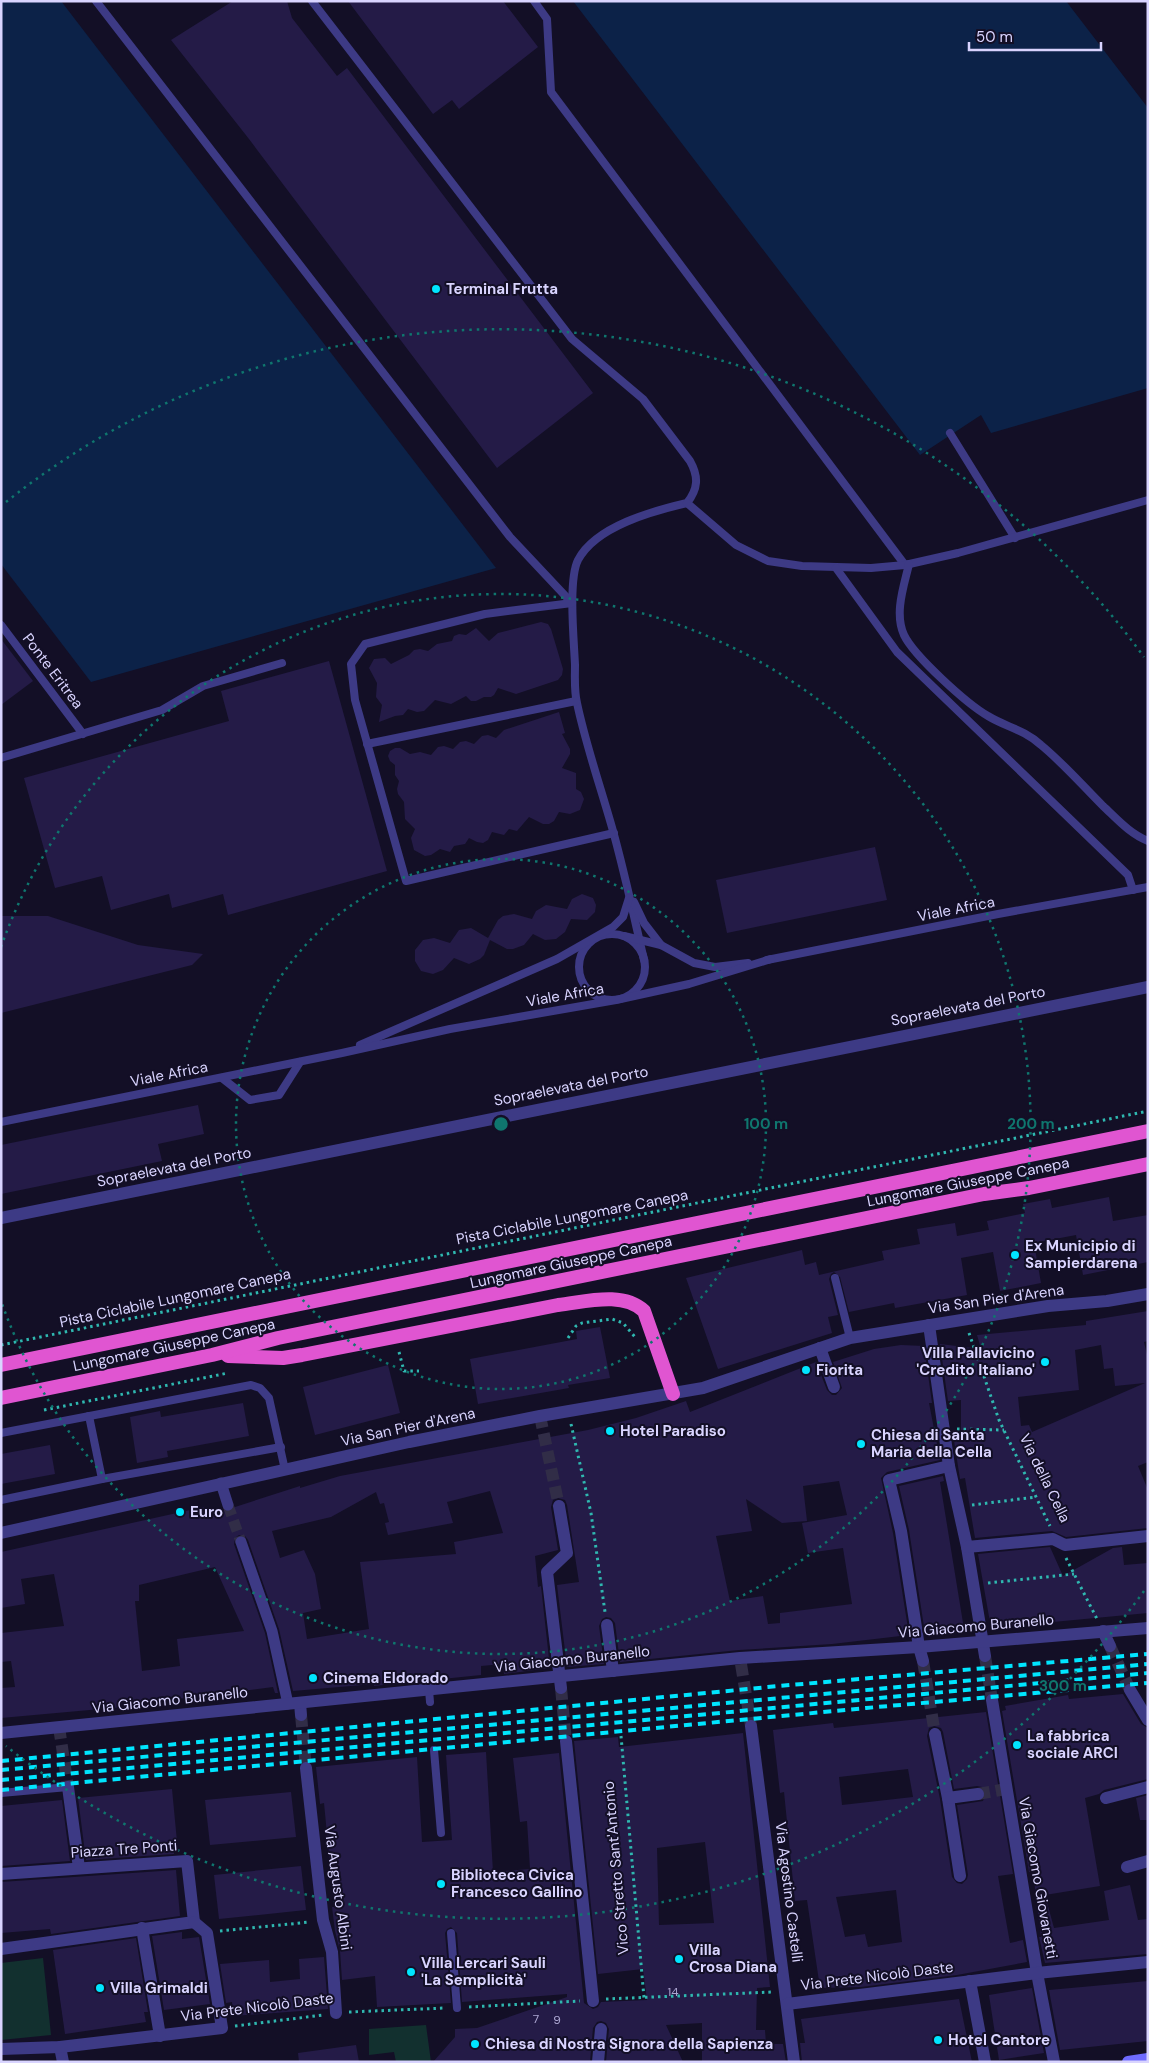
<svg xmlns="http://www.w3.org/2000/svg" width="1149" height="2063" viewBox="0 0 1149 2063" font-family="'DM Sans',sans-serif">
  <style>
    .green { fill: #12302f }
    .water { fill: #0c2248 }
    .building { fill: #241b47; fill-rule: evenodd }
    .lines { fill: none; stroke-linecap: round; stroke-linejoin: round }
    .pedestrian-tunnel { stroke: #312d47; stroke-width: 11; stroke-dasharray: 11 5.5; stroke-linecap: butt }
    .minor-tunnel { stroke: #312d47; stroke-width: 12; stroke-dasharray: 12 6; stroke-linecap: butt }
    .path { stroke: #2fb8b0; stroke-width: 3; stroke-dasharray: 2.5 4; stroke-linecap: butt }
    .service { stroke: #3d3a85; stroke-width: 8 }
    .pedestrian { stroke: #3d3a85; stroke-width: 11 }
    .minor { stroke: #3d3a85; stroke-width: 12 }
    .tertiary { stroke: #3d3a85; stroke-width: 12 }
    .secondary { stroke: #6f6bff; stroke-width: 12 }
    .trunk { stroke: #e055d1; stroke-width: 14 }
    .rail { stroke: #00e5ff; stroke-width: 4; stroke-dasharray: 8 6; stroke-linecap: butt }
    .ring { fill: none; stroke: #0f766e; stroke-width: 2.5; stroke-dasharray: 2.5 5 }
    .poi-dot { fill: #00e5ff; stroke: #130f26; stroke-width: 2 }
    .labels { text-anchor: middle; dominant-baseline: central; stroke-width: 4; stroke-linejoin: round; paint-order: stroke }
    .number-label { font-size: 12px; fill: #aca6d1 }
    .poi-label { font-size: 15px; font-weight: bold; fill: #d9d4ff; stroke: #130f26; text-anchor: start }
    .street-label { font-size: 15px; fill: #d9d4ff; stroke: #130f26 }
    .centre { fill: #0f766e; stroke: #130f26; stroke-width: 2.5 }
    .ring-label { font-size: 15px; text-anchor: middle; font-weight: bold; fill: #0f766e; stroke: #130f26; stroke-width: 4; stroke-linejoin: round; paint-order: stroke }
  </style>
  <rect width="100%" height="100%" fill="#130f26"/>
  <g class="green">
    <polygon points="43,1958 51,2035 1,2040 1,1963"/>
    <polygon points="426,2025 431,2062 396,2062 394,2052 369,2055 369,2029"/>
  </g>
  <g class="water">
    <polygon points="1,1 61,1 496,568 91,682 1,564"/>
    <polygon points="573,1 1066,1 1148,108 1148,388 991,433 981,415 920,455"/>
  </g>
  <g class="building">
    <polygon points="233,1 287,1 292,18 337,76 347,68 593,393 497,468 249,139 171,40"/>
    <polygon points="348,1 503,1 538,47 459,109 452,100 433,114"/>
    <polygon points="541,622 548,624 551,629 563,669 562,675 558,680 516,694 498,688 494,695 491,697 484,697 476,701 471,701 466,696 451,704 435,700 424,711 417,712 408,709 403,715 395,716 379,722 382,705 376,697 377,683 369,668 374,659 385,658 391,664 409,655 414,650 420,649 428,651 437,644 452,641 454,636 459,634 466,635 476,628 489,641 498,633"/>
    <polygon points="1,639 33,681 1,705"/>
    <polygon points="329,661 387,871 228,915 223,894 172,908 169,894 111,910 102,876 55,888 24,778 229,721 221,691"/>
    <polygon points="559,712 565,733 562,734 570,749 570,754 562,768 576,773 576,789 581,792 584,799 580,810 570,814 559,812 554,821 549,824 543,824 529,817 517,831 509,829 504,835 492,832 488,840 483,843 477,842 469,838 465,844 454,846 450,852 440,849 431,855 425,856 414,850 411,838 415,829 405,819 404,802 398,794 397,789 399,781 395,775 395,765 390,761 388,756 390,751 395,748 400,748 410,754 420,752 431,755 438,747 444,746 453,749 460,742 466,741 474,744 482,736 488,735 496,738 504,730"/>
    <polygon points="875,847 887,900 727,933 716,880"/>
    <polygon points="582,894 593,898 596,905 595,912 587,920 571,919 565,932 556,939 545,940 533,934 524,945 513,949 507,949 490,940 484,955 480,959 469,964 454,958 443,970 433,974 421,971 415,961 415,950 423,940 434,938 450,943 459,930 471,928 488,938 498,920 503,916 514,914 532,919 536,911 546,905 567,909 572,899"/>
    <polygon points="1,916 48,916 138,945 203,954 192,965 1,1013"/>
    <polygon points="198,1105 204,1134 158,1144 162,1161 1,1194 1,1145"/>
    <polygon points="1109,1197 1113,1221 1148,1215 1148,1262 1083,1275 1076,1235 1034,1243 1041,1283 1000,1291 993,1252 961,1258 967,1295 895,1308 894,1303 849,1312 840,1277 834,1272 831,1274 829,1279 838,1315 828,1317 832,1333 718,1369 686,1278 802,1250 805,1265 816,1262 819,1275 884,1260 882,1251 920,1244 917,1229 955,1223 957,1236 989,1230 987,1221 1025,1213 1023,1204 1050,1199 1052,1208"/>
    <path d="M1148 1311V1341L1144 1342 1148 1359V1462L1138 1466 1148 1490V1528L1066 1537 1052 1531 975 1538 965 1478 960 1479 953 1434 961 1435V1400L948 1401 940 1344 981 1349 977 1335 1086 1325V1321ZM1101 1345 1104 1369 1113 1368 1115 1386 1145 1383 1032 1432 1029 1425 1021 1426 1018 1397 1079 1390 1075 1350Z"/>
    <polygon points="600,1327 610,1378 568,1385 569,1388 478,1404 470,1359 577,1339 576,1331"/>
    <path d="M901 1345 924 1346 932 1403H929L940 1460 887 1472 881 1478 893 1533 909 1635 832 1644 739 1650 620 1662 615 1623 611 1618 606 1617 602 1619 599 1626 604 1664 567 1667 557 1585 579 1582 567 1505 565 1500 558 1498 553 1500 551 1507 558 1550 535 1556 538 1587 541 1586 550 1668 504 1674 503 1664 481 1666V1675L374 1686V1684L293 1691 279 1629 248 1540 245 1536 239 1535 235 1538 234 1544 265 1633 278 1693H275L273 1687 145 1703V1705L1 1718V1688L15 1687 11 1661 1 1662V1633L64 1626 54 1574 21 1579 25 1604 1 1608V1552L204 1507 205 1514 223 1510 230 1512 235 1507 300 1486V1488L340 1476 588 1430 636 1418 686 1401 690 1412 816 1362 827 1390 832 1395H836L842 1388 833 1362 874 1349ZM839 1481 847 1515 802 1523 808 1553 843 1548 852 1604 780 1613V1623L768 1624 763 1596 730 1601 716 1536 752 1531 746 1499 782 1523 807 1521 803 1486ZM490 1491 503 1533 454 1542 456 1554 360 1562 369 1629 307 1639 303 1613 321 1609 315 1574 304 1550 280 1558 272 1531 331 1517 376 1492 380 1504 384 1503 389 1522 385 1523 388 1535 453 1523 447 1502ZM215 1567 244 1631 177 1639 180 1666 142 1671 135 1601H139V1585Z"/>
    <polygon points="388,1365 400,1413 315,1435 303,1387"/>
    <polygon points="243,1403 249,1436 167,1451 168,1457 137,1463 130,1417 160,1411 161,1417"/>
    <polygon points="50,1445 55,1474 1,1484 1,1454"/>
    <polygon points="943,1476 944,1481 940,1482 964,1629 925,1633 909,1530 899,1486"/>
    <polygon points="1050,1547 1063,1576 1113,1548 1122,1547 1124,1565 1148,1563 1148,1613 991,1628 978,1554"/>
    <polygon points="1123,1694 1141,1724 1148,1728 1148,1779 1104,1790 1099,1794 1085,1798 1100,1886 1045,1895 1054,1928 1109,1920 1104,1891 1130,1885 1138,1920 1148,1919 1148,1954 1045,1963 1039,1937 1041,1937 1033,1872 1029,1872 1002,1711 1006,1710 1005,1706 1068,1695 1069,1699"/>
    <path d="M986 1712 1013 1874 998 1876 1010 1943 1023 1940 1027 1962 957 1975 861 1987 820 1988 807 1900 795 1901 784 1792 780 1793 773 1730 833 1723 834 1728ZM934 1726 941 1728 943 1732 954 1789 977 1786 982 1787 986 1792 983 1801 957 1805 968 1875 967 1879 962 1884 957 1883 952 1877 940 1799 927 1736 929 1728ZM908 1769 913 1797 842 1805 839 1777ZM896 1890 902 1942 868 1947 865 1934 845 1937 836 1897Z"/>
    <path d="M743 1733 770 1987 757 1988 756 2030H765L766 2044H783L786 2062H702V2023L666 2025 683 2062H606L609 2029 606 2023 601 2021 597 2022 593 2028 590 2062H433L455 2037V2029L477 2028 567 1997V1994L462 2002 457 1933 451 1927 447 1929 445 1933 451 2003 377 2007 375 1976 342 1980 340 1951 335 1931 332 1907H334L324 1803 320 1804 316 1767 417 1757 422 1842 452 1840 446 1755 486 1752 493 1872 530 1869 527 1821 520 1822 513 1758 559 1753 584 2003 593 2009 598 2007 601 2002 647 2000 643 1969 598 1974 574 1741 618 1737 619 1747ZM705 1842 714 1923 659 1925 657 1848Z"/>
    <polygon points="172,1789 178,1852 174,1852 174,1854 86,1860 78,1798"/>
    <polygon points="291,1792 296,1837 210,1845 205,1800"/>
    <polygon points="1148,1795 1148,1820 1140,1820 1136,1798"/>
    <polygon points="62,1800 70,1861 1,1866 1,1806"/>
    <polygon points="301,1866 306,1910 219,1919 214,1875"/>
    <polygon points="176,1870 180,1916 51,1934 50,1929 1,1933 1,1882"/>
    <polygon points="182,1932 182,1939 199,1937 210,2004 164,2010 152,1936"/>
    <polygon points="136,1938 148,2012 144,2012 146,2022 65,2034 53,1950"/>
    <polygon points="324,1957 328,2009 233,2016 232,2002 226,2003 220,1964 269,1960 270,1982 300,1979 299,1959"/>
    <polygon points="1148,1981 1148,2041 1060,2050 1049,1990"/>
    <polygon points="1032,1988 1044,2053 999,2060 989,1995"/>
    <polygon points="959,1999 972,2062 802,2062 800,2043 805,2043 801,2019"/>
    <polygon points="356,2045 359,2062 299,2062 298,2053"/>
  </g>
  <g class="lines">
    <polyline class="pedestrian-tunnel" points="228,1505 241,1542"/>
    <g class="minor-tunnel">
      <polyline points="540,1416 559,1506"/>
      <polyline points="1110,1646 1130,1690"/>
      <polyline points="985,1656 992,1700"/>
      <polyline points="923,1661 935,1734"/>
      <polyline points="741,1664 751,1726"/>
      <polyline points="561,1688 566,1741"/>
      <polyline points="301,1715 306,1768"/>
      <polyline points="59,1727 68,1787"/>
      <polyline points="978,1794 1006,1789"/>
    </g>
    <g class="path">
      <polyline points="969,1333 999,1420 1050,1526"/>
      <polyline points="568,1338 576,1326 582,1323 612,1319 623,1323 635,1337"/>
      <polyline points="1,1345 1148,1111"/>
      <polyline points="399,1352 404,1371 419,1371"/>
      <polyline points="44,1410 228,1373"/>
      <polyline points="571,1424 591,1513 605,1612"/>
      <polyline points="957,1429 1004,1430"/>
      <polyline points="972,1505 1036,1497"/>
      <polyline points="1066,1558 1097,1619"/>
      <polyline points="988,1583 1074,1574"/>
      <polyline points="621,1736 644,1998"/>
      <polyline points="220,1931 310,1922"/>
      <polyline points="606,1999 772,1992"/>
      <polyline points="469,2007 580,2001"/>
      <polyline points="349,2012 445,2008"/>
      <polyline points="235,2026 323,2015"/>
    </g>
    <g class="service">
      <polyline points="96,1 510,537 572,603"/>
      <path d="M312 1 572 339 643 399 690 461C699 477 698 489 687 503 653 511 596 526 578 560 568 580 574 641 575 665 575 677 574 691 577 703 586 746 601 788 613 831 625 874 634 917 644 960"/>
      <polyline points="534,1 547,19 551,92 905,565"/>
      <polyline points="950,433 1015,538"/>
      <polyline points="687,503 736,545 768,561 802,566 871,568 905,565 958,553 1148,500"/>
      <path d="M909 564C904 586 894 613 904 635 914 656 967 704 988 716 1006 727 1023 729 1041 745 1063 763 1083 786 1103 806 1117 819 1130 834 1148 841"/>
      <polyline points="836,568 897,652 1128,875 1133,890"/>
      <polyline points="572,603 485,614 365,644 351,664 355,700 406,881 614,833"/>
      <polyline points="1,625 83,734"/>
      <polyline points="367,744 576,701"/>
      <polyline points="1,758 162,710 203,686 282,663"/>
      <polyline points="634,902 644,923 661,945"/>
      <circle cx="612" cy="967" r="33"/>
      <polyline points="624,936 661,945 694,963 715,967 748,963"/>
      <polyline points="767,960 998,914 1148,887"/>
      <polyline points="360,1045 557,959 613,927 623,917 629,898"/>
      <polyline points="222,1078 250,1100 279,1095 300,1062"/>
      <polyline points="1,1122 342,1053 450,1029 616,1000 689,984 771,959"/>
      <polyline points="835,1278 850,1338"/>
      <polyline points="89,1416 102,1479"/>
      <polyline points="1,1433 251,1385 260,1388 269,1398 285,1470"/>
      <polyline points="1,1500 102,1479 281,1447"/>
      <polyline points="429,1690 430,1702"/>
      <polyline points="434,1750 441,1833"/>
      <polyline points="1,1793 68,1787"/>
      <polyline points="451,1933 457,2008"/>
    </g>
    <g class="pedestrian">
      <polyline points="221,1483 228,1505"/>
      <polyline points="241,1542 272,1631 288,1704"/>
    </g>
    <g class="minor">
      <polyline points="1,1218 1148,987"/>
      <polyline points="929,1325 949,1466 967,1547 985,1656"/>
      <polyline points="820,1348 834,1387"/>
      <polyline points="559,1506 567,1553 547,1572 561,1688"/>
      <polyline points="967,1547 1053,1539 1065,1545 1148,1536"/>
      <polyline points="607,1625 613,1671"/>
      <polyline points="1103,1631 1110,1646"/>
      <polyline points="923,1661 919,1647 901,1531 889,1480 949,1466"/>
      <polyline points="1130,1690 1148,1720"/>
      <polyline points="992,1700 1037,1973 1054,2062"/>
      <polyline points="300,1703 301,1715"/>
      <polyline points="751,1726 794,2062"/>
      <polyline points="935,1734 948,1798 960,1876"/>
      <polyline points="566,1741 593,2001"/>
      <polyline points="306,1768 323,1920 332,1952 336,2013"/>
      <polyline points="68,1787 79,1868"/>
      <polyline points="948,1798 978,1794"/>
      <polyline points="1106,1798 1148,1787"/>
      <polyline points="1127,1867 1148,1861"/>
      <polyline points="1,1874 187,1861 194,1922 1,1949"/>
      <polyline points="142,1928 160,2036"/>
      <polyline points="970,1981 985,2062"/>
      <polyline points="787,2004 1037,1973 1148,1962"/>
      <polyline points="60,2047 63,2062"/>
      <polyline points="1,2049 60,2047 222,2028 207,1933 194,1922"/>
      <polyline points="598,2062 601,2029"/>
    </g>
    <g class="tertiary">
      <polyline points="1,1533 409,1442 540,1416 703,1388 850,1338 1048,1306 1107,1301 1148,1294"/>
      <polyline points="1,1733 740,1658 919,1647 1148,1628"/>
    </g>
    <polyline class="secondary" points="1128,2062 1148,2059"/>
    <g class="trunk">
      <path d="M228 1356 283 1358 302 1355 558 1305C586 1302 622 1291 644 1311L673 1394"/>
      <polyline points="1,1365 1148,1131"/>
      <polyline points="1,1398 212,1355 278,1338 984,1194 1029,1188 1148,1164"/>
    </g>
    <g class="rail">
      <polyline points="1,1761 779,1686 1148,1654"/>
      <polyline points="1,1770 1148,1664"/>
      <polyline points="1,1780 1148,1673"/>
      <polyline points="1,1790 866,1708 1148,1683"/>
    </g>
  </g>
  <g class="ring">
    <circle cx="501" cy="1124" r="265"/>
    <path d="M1 947A530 530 0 1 1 1 1301"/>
    <path d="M1144 1591A795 795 0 0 1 6 1746M6 502A795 795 0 0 1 1144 657"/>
  </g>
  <g class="poi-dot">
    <circle cx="436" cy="289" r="5"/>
    <circle cx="1015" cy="1255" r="5"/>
    <circle cx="1045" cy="1362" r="5"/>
    <circle cx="806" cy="1370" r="5"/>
    <circle cx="610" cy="1431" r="5"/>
    <circle cx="861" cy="1444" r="5"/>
    <circle cx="180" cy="1512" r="5"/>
    <circle cx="313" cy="1678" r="5"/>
    <circle cx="1017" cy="1745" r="5"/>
    <circle cx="441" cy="1884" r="5"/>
    <circle cx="679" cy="1959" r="5"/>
    <circle cx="411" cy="1972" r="5"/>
    <circle cx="100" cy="1988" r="5"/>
    <circle cx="938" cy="2040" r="5"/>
    <circle cx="475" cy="2044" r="5"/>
  </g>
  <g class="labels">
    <g class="number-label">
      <text x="673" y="1992">14</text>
      <text x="536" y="2019">7</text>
      <text x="557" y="2020">9</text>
    </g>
    <g class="poi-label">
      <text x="446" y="289">Terminal Frutta</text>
      <text x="1025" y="1246">Ex Municipio di<tspan x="1025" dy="17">Sampierdarena</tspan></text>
      <text x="1035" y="1353" text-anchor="end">Villa Pallavicino<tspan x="1035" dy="17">'Credito Italiano'</tspan></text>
      <text x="816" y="1370">Fiorita</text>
      <text x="620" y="1431">Hotel Paradiso</text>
      <text x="871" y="1435">Chiesa di Santa<tspan x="871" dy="17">Maria della Cella</tspan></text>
      <text x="190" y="1512">Euro</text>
      <text x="323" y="1678">Cinema Eldorado</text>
      <text x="1027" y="1736">La fabbrica<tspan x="1027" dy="17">sociale ARCI</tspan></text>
      <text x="451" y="1875">Biblioteca Civica<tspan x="451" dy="17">Francesco Gallino</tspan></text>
      <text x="689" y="1950">Villa<tspan x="689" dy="17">Crosa Diana</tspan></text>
      <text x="421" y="1963">Villa Lercari Sauli<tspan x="421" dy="17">'La Semplicità'</tspan></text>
      <text x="110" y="1988">Villa Grimaldi</text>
      <text x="948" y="2040">Hotel Cantore</text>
      <text x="485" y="2044">Chiesa di Nostra Signora della Sapienza</text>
    </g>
    <g class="street-label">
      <text transform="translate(53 671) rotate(53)">Ponte Eritrea</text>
      <text transform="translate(956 909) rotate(-11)">Viale Africa</text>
      <text transform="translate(565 995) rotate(-10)">Viale Africa</text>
      <text transform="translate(968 1006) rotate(-11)">Sopraelevata del Porto</text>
      <text transform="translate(169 1074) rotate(-11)">Viale Africa</text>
      <text transform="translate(571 1086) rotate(-11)">Sopraelevata del Porto</text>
      <text transform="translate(174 1167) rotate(-11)">Sopraelevata del Porto</text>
      <text transform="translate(968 1182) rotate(-11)">Lungomare Giuseppe Canepa</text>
      <text transform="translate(572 1217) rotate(-11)">Pista Ciclabile Lungomare Canepa</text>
      <text transform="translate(571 1262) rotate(-12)">Lungomare Giuseppe Canepa</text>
      <text transform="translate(175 1298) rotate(-12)">Pista Ciclabile Lungomare Canepa</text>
      <text transform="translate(996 1299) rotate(-8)">Via San Pier d'Arena</text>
      <text transform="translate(174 1345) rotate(-12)">Lungomare Giuseppe Canepa</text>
      <text transform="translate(408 1427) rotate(-12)">Via San Pier d'Arena</text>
      <text transform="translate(1045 1478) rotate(64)">Via della Cella</text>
      <text transform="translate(976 1626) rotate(-5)">Via Giacomo Buranello</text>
      <text transform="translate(572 1659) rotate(-6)">Via Giacomo Buranello</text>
      <text transform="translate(170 1700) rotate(-6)">Via Giacomo Buranello</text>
      <text transform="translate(124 1849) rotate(-4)">Piazza Tre Ponti</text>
      <text transform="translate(616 1868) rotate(-95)">Vico Stretto Sant'Antonio</text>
      <text transform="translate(1038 1878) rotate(80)">Via Giacomo Giovanetti</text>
      <text transform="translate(338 1888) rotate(82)">Via Augusto Albini</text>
      <text transform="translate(789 1892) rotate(83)">Via Agostino Castelli</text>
      <text transform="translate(877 1976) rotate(-7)">Via Prete Nicolò Daste</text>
      <text transform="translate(257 2007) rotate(-7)">Via Prete Nicolò Daste</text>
    </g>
  </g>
  <circle cx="501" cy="1124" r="8" class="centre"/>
  <g class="ring-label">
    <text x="766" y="1129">100 m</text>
    <text x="1031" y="1129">200 m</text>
    <text x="1063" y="1691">300 m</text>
  </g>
  <rect width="1149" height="2063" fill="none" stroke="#d9d4ff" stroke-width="5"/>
  <path d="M969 42v8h132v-8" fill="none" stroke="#d9d4ff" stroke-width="2.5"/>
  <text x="976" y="42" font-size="15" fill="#d9d4ff" stroke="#130f26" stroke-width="4" paint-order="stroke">50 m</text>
</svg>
